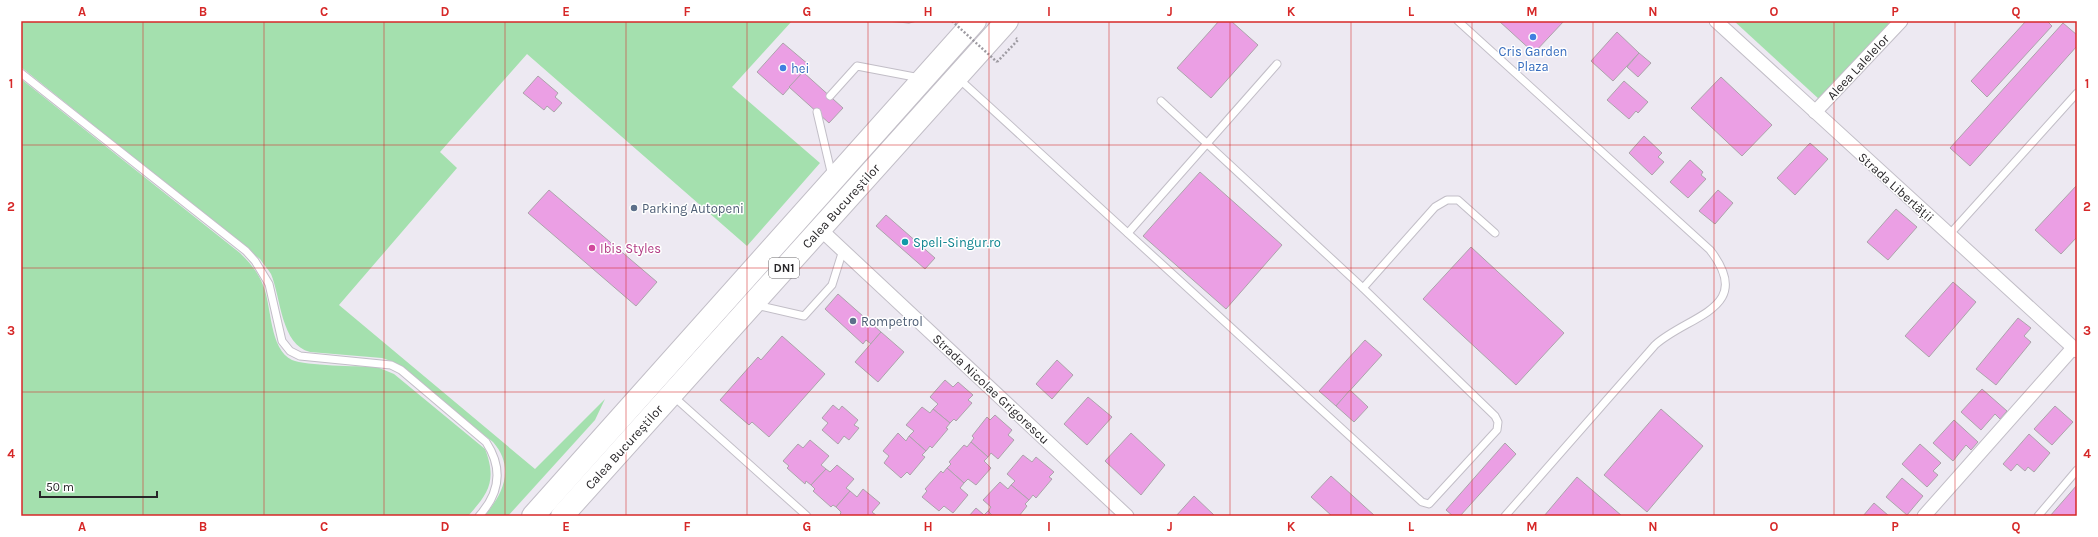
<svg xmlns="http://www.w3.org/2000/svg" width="2098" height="537" viewBox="0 0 2098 537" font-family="Karla,sans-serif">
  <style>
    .green { fill: #a4e0ae }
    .building { fill: #eb9fe4; stroke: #aca3ab }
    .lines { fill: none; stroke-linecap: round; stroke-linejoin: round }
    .lane-casing { stroke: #c2bec7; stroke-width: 9 }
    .street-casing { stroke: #c2bec7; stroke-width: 15 }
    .highway-casing { stroke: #c2bec7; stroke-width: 24 }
    .path { stroke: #9e9ba2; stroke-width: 2.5; stroke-dasharray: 2 2; stroke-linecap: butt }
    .lane { stroke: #fff; stroke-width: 7 }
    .street { stroke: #fff; stroke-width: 13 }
    .highway { stroke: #fff; stroke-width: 22 }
    .path-bridge { stroke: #9e9ba2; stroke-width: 2.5; stroke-dasharray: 2 2; stroke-linecap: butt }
    .grid { fill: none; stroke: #d62828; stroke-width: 1; stroke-opacity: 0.55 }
    .shop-dot { fill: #3f7fe0; stroke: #fff; stroke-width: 1.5 }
    .service-dot { fill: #5c6f8a; stroke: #fff; stroke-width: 1.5 }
    .culture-dot { fill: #0f9aa8; stroke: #fff; stroke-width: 1.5 }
    .hotel-dot { fill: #d1479c; stroke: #fff; stroke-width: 1.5 }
    .labels { text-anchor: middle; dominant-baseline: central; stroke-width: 3; stroke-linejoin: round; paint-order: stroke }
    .shield { fill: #fff; stroke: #686769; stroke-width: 1 }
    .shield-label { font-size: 12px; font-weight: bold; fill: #282629 }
    .shop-label { font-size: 13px; fill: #366cbe; stroke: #fff }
    .street-label { font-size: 13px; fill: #282629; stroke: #fff }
    .service-label { font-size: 13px; fill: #4e5e75; stroke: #fff; text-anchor: start }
    .culture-label { font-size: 13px; fill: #0d838f; stroke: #fff; text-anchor: start }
    .hotel-label { font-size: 13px; fill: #b23c85; stroke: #fff; text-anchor: start }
    .neatline { fill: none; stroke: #d62828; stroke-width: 1.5 }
    .grid-label { font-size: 13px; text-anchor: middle; font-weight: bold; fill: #d62828 }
  </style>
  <rect width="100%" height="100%" fill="#ede9f2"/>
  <g class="green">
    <path d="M21 21H792L732 87 820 163 747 246 527 54 440 152 457 168 339 305 535 469 605 399 595 420 508 516H484C504 494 515 467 493 442L391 361 382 358 310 352C281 345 281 298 271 274 268 269 263 264 260 259L21 67Z"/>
    <polygon points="1734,21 1886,21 1890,24 1820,100"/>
    <path d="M21 79 240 253C250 263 258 272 263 285 272 306 269 349 292 360 306 366 358 366 377 367L394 374 485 449C497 480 489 493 468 516H21Z"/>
  </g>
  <g class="building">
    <polygon points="886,21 917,21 909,23"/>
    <polygon points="1219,21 1231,21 1258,45 1211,98 1177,68"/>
    <polygon points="1499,21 1564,21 1534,53"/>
    <polygon points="2026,21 2047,21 2052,26 1987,97 1971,81"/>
    <polygon points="2063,23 2077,35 2077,46 1970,166 1950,148"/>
    <polygon points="1617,32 1639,53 1613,81 1591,61"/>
    <polygon points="783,43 809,65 783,95 757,72"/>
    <polygon points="1639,53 1651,63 1638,77 1627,67"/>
    <polygon points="803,72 843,108 829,123 789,87"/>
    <polygon points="538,76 558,93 555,97 562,103 554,112 547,106 544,110 523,93"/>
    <polygon points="1721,77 1772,125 1742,156 1691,108"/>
    <polygon points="1624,81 1648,102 1638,113 1636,111 1629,119 1607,100"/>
    <polygon points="1644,136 1662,153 1658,157 1664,162 1652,175 1629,153"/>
    <polygon points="1810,143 1828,159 1795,195 1777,178"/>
    <polygon points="1690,160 1703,172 1701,175 1706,179 1688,198 1670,182"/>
    <polygon points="1200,172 1282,245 1226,309 1143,236"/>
    <polygon points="2077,185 2077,237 2061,254 2035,230"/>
    <polygon points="549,190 657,282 636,306 528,213"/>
    <polygon points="1718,190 1733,203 1715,224 1699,211"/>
    <polygon points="1896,209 1917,227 1888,260 1867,242"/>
    <polygon points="886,215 935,258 925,269 876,226"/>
    <polygon points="1471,247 1564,333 1516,385 1423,299"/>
    <polygon points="1953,282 1976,302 1929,357 1905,336"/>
    <polygon points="838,294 881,332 871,344 866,340 863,344 825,309"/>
    <polygon points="2018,318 2031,328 2024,336 2031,342 1996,385 1976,369"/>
    <polygon points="881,332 904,352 878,382 855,362"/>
    <polygon points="782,336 825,374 769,437 752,422 749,425 720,400 758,357 761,360"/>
    <polygon points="1365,340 1382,355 1336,406 1319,391"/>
    <polygon points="1057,360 1073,375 1052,399 1036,384"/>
    <polygon points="945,380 953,387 958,382 973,395 968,400 972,403 956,421 954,419 950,423 933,409 938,404 930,397"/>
    <polygon points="1982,389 2007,411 2000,419 1995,414 1981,430 1961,412"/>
    <polygon points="1350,390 1368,407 1354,422 1336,406"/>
    <polygon points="1088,397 1112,417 1087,445 1064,424"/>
    <polygon points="833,405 839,410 842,406 858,420 854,425 859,428 849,440 844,436 838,444 822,430 828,423 822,418"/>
    <polygon points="2055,406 2073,422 2052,445 2034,429"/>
    <polygon points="922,407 930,413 933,409 950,423 946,428 948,429 932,448 930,446 926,451 909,436 914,431 906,425"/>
    <polygon points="1661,409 1703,446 1647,512 1604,475"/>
    <polygon points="995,415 1012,430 1008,435 1014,440 998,459 991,453 988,457 971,442 974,438 972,436 987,417 990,420"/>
    <polygon points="1954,420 1978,442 1971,450 1966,445 1953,461 1933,443"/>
    <polygon points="898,433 906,441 909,436 926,451 922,455 925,457 910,475 907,472 901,478 884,463 889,456 883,451"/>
    <polygon points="1131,433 1165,465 1141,495 1105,461"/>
    <polygon points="2029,434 2050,453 2034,472 2028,467 2025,471 2017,464 2011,471 2003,464"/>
    <polygon points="810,440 829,456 821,465 826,469 811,485 806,481 805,484 787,468 789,466 783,461 798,444 803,448"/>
    <polygon points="971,442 988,457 984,461 991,468 976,485 968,479 964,483 947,468 951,464 949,462 964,445 967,447"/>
    <polygon points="1505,443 1516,454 1460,516 1453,516 1446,510"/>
    <polygon points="1920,444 1941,463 1933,471 1938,475 1927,487 1902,464"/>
    <polygon points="1023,455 1032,462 1036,457 1054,472 1049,477 1052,479 1036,498 1033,495 1029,500 1011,485 1015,481 1007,474"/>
    <polygon points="837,465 854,479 846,488 850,491 836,507 833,505 831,507 813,491 815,489 811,485 826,469 830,472"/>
    <polygon points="947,468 964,483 960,488 968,495 953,513 944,506 939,511 922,497 927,491 925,489 941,471 943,473"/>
    <polygon points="1331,476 1375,516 1332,516 1311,497"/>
    <polygon points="1577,477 1622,516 1544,516"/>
    <polygon points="1902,478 1923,496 1907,515 1886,497"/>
    <polygon points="1000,482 1008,489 1011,485 1029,500 1025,504 1027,506 1019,516 993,516 988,511 991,507 983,500"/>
    <polygon points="2077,485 2077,516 2050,516"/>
    <polygon points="863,489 880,503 872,512 877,516 841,516 840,515 841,512 836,507 850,491 857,497"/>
    <polygon points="1194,496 1215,516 1176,516"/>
    <polygon points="1874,503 1889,516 1863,516"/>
    <polygon points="976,508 984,515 988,511 993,516 969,516"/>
  </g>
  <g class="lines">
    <g class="lane-casing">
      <g id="lane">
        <path d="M1458 21 1710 250C1756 309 1688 315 1655 345L1505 516"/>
        <path d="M21 73 246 251 255 261 269 284 282 341 290 351 300 356 391 365 401 370 486 442C503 468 500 493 479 516"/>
        <polyline points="958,78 1422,502 1429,504 1497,430 1498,422 1495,416 1363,288 1161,101"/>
        <polyline points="830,96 857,66 920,78"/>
        <polyline points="817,112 832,176"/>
        <polyline points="1128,233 1277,64"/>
        <polyline points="1949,235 2077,93"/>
        <polyline points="1363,288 1435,207 1447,200 1458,200 1495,233"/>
        <polyline points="756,305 804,316 832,285 843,250"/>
        <polyline points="673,396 807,516"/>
        <polyline points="2038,516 2077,470"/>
      </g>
    </g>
    <g class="street-casing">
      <g id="street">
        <polyline points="1716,21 2077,351"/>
        <polyline points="1815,112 1901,21"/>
        <polyline points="820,229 1127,516"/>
        <polyline points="1924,516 2073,348"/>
      </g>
    </g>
    <g class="highway-casing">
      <g id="highway">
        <polyline points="533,516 975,21"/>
        <polyline points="562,516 1007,21"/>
      </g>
    </g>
    <polyline class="path" points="997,62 1018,40 1016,38"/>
    <use href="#lane" class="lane"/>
    <use href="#street" class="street"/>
    <use href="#highway" class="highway"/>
    <polyline class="path-bridge" points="952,21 997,62"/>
  </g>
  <path class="grid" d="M143 21V516M264 21V516M384 21V516M505 21V516M626 21V516M747 21V516M868 21V516M989 21V516M1109 21V516M1230 21V516M1351 21V516M1472 21V516M1593 21V516M1714 21V516M1834 21V516M1955 21V516M21 145H2077M21 268H2077M21 392H2077"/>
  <g class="shop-dot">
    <circle cx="1533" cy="37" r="4"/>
    <circle cx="783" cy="68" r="4"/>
  </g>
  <g class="service-dot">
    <circle cx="634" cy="208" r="4"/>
    <circle cx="853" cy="321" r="4"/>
  </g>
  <circle class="culture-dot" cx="905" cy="242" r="4"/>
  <circle class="hotel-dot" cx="592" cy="248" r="4"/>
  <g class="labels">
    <rect class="shield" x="769" y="258" width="30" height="20" rx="3"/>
    <g class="shield-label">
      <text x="784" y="268">DN1</text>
    </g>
    <g class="shop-label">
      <text x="1533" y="51">Cris Garden<tspan x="1533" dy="15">Plaza</tspan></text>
      <text x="791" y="68" text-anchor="start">hei</text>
    </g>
    <g class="street-label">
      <text transform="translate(1858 67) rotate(-47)">Aleea Lalelelor</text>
      <text transform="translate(1896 187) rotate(42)">Strada Libertății</text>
      <text transform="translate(841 206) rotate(-48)">Calea Bucureștilor</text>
      <text transform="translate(991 389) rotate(43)">Strada Nicolae Grigorescu</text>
      <text transform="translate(624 447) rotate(-48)">Calea Bucureștilor</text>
    </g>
    <g class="service-label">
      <text x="642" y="208">Parking Autopeni</text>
      <text x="861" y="321">Rompetrol</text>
    </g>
    <g class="culture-label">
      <text x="913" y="242">Speli-Singur.ro</text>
    </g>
    <g class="hotel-label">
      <text x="600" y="248">Ibis Styles</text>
    </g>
  </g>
  <rect width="2098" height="537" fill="none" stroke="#ffffff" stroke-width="44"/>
  <path d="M40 491v6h117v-6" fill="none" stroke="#282629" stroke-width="2"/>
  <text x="46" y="491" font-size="12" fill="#282629" stroke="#ffffff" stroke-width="3" paint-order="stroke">50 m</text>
  <rect x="22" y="22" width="2054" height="493" class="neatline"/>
  <g class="grid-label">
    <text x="82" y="16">A</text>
    <text x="203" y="16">B</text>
    <text x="324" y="16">C</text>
    <text x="445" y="16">D</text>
    <text x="566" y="16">E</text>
    <text x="687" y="16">F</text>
    <text x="807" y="16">G</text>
    <text x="928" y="16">H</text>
    <text x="1049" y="16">I</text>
    <text x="1170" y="16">J</text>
    <text x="1291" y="16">K</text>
    <text x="1411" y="16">L</text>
    <text x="1532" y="16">M</text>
    <text x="1653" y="16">N</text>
    <text x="1774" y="16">O</text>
    <text x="1895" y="16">P</text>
    <text x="2016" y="16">Q</text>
    <text x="11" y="88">1</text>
    <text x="2087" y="88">1</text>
    <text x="11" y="211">2</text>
    <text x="2087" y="211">2</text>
    <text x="11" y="335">3</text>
    <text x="2087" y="335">3</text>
    <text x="11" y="458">4</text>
    <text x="2087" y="458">4</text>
    <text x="82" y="531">A</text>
    <text x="203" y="531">B</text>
    <text x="324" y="531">C</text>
    <text x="445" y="531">D</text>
    <text x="566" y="531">E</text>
    <text x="687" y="531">F</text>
    <text x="807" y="531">G</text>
    <text x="928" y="531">H</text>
    <text x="1049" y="531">I</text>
    <text x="1170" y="531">J</text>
    <text x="1291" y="531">K</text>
    <text x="1411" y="531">L</text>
    <text x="1532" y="531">M</text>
    <text x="1653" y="531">N</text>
    <text x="1774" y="531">O</text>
    <text x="1895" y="531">P</text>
    <text x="2016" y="531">Q</text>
  </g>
</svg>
